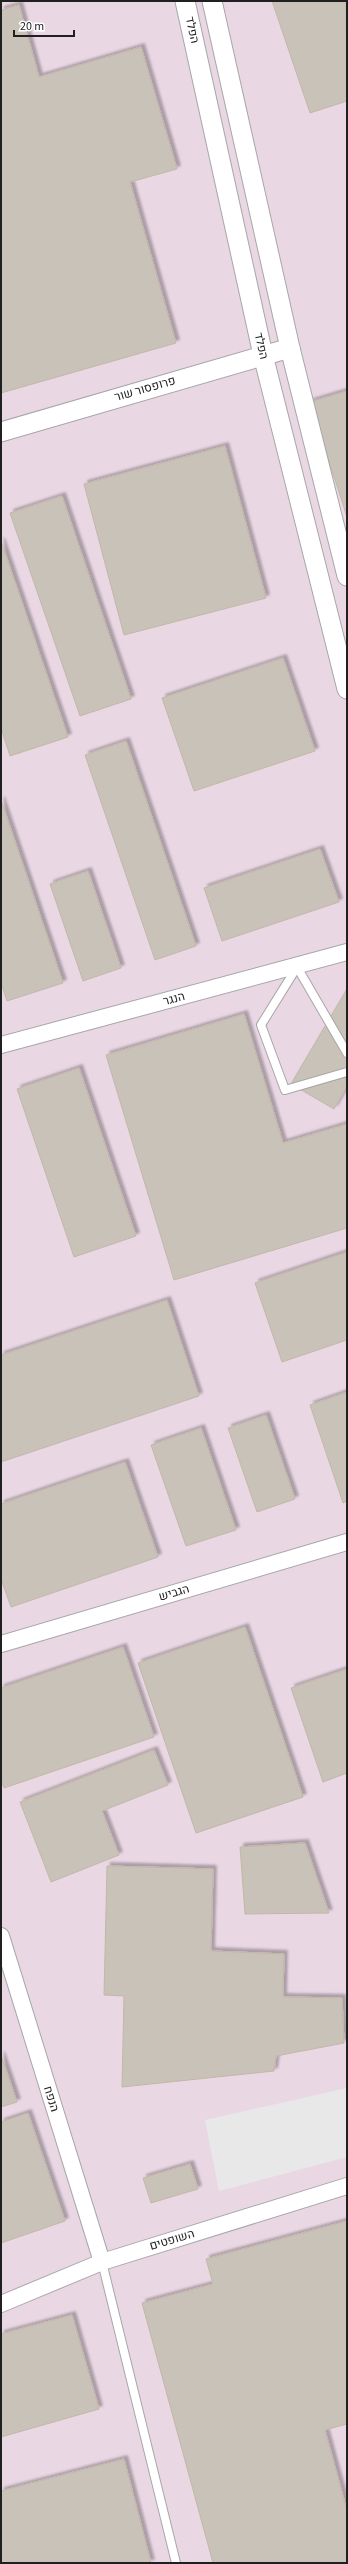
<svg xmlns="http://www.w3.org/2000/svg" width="348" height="2564" viewBox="0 0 348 2564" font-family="'Source Sans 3',Heebo,sans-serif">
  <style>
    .industrial { fill: #ead7e4 }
    .parking { fill: #e8e8e8 }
    .building { fill: #c9c2b8; stroke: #c3b7a7; filter: url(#shadow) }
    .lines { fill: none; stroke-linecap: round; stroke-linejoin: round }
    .service-casing { stroke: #a7a7a7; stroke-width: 10 }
    .minor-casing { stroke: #a7a7a7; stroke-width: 18 }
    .tertiary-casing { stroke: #a7a7a7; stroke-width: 21 }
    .service { stroke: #fff; stroke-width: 8 }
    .minor { stroke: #fff; stroke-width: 16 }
    .tertiary { stroke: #fff; stroke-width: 19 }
    .labels { text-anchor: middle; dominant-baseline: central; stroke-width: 3; stroke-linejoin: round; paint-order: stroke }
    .street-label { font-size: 12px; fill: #202020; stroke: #fff }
  </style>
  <defs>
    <filter id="shadow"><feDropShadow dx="3.5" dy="-3.5" stdDeviation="1" flood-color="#0004"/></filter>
  </defs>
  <rect width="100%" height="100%" fill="#f1eee5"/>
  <rect class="industrial" x="1" y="1" width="346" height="2562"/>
  <polygon class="parking" points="347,2088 347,2157 219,2191 205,2120"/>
  <g class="building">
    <polygon points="272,1 346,1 347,101 310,113"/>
    <polygon points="19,5 39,77 141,47 177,169 130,182 176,343 1,393 1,10"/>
    <polygon points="347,391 347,517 310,402"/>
    <polygon points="225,446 266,598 124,635 84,484"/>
    <polygon points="62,496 131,699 80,716 10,513"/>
    <polygon points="1,541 68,737 10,756 1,728"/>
    <polygon points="283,658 315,751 194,791 162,698"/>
    <polygon points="126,741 196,946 155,960 85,755"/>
    <polygon points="1,800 63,983 7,1001 1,983"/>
    <polygon points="320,849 339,902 222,941 204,888"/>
    <polygon points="88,871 121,968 83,981 50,884"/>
    <polygon points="347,989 347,1086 334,1109 291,1084"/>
    <polygon points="244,1014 283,1143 347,1124 347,1228 174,1280 106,1055"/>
    <polygon points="79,1068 136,1236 74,1257 17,1089"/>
    <polygon points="347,1252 347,1340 282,1362 255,1283"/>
    <polygon points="167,1300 199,1396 1,1462 1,1355"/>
    <polygon points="347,1392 347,1501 343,1503 310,1405"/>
    <polygon points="266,1415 295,1499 257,1512 228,1428"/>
    <polygon points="201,1428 236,1530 186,1546 151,1445"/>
    <polygon points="125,1462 158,1557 11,1607 1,1579 1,1504"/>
    <polygon points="245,1627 303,1797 196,1833 138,1663"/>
    <polygon points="123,1647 154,1737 4,1788 1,1780 1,1688"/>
    <polygon points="347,1669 347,1773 323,1782 291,1688"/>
    <polygon points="154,1750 168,1785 102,1811 119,1855 51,1882 20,1802"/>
    <polygon points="305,1843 329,1913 245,1914 240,1847"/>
    <polygon points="107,1866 213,1869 211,1951 284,1954 283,1997 342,1998 344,2043 276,2056 274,2071 122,2087 124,1996 104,1995"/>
    <polygon points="1,2055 17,2102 1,2107"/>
    <polygon points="28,2113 65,2221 1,2243 1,2122"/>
    <polygon points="190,2164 198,2189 151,2203 143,2178"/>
    <polygon points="347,2221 347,2424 325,2430 347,2511 347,2563 213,2563 142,2303 213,2284 206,2259"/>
    <polygon points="72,2315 99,2409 1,2437 1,2334"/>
    <polygon points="124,2459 151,2563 1,2563 1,2491"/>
  </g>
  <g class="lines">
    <g class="service-casing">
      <g id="service">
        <polyline points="347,1053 297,967 261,1025 285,1090 347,1072"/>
        <polyline points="102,2262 176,2563"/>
      </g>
    </g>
    <g class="minor-casing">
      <g id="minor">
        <polyline points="1,1045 347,952"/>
        <polyline points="1,1644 347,1542"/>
        <polyline points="1,1936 102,2262"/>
        <polyline points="1,2304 102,2262 347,2186"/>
      </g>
    </g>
    <g class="tertiary-casing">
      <g id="tertiary">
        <polyline points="185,1 263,355 347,689"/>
        <polyline points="212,1 290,348 347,576"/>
        <polyline points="1,432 290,348"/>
      </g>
    </g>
    <use href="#service" class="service"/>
    <use href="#minor" class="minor"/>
    <use href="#tertiary" class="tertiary"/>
  </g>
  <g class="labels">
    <g class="street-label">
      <text transform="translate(192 30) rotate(78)">הפלד</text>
      <text transform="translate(261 346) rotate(77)">הפלד</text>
      <text transform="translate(145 389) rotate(-16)">פרופסור שור</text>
      <text transform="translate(174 999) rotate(-15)">הנגר</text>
      <text transform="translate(174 1593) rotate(-16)">הגביש</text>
      <text transform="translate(51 2099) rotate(73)">הנפח</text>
      <text transform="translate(172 2240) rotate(-17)">השופטים</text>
    </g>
  </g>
  <rect width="348" height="2564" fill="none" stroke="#202020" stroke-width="4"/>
  <path d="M14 30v6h60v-6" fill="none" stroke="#202020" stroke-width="2"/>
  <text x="20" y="30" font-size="12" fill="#202020" stroke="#ffffff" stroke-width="3" paint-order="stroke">20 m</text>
</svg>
